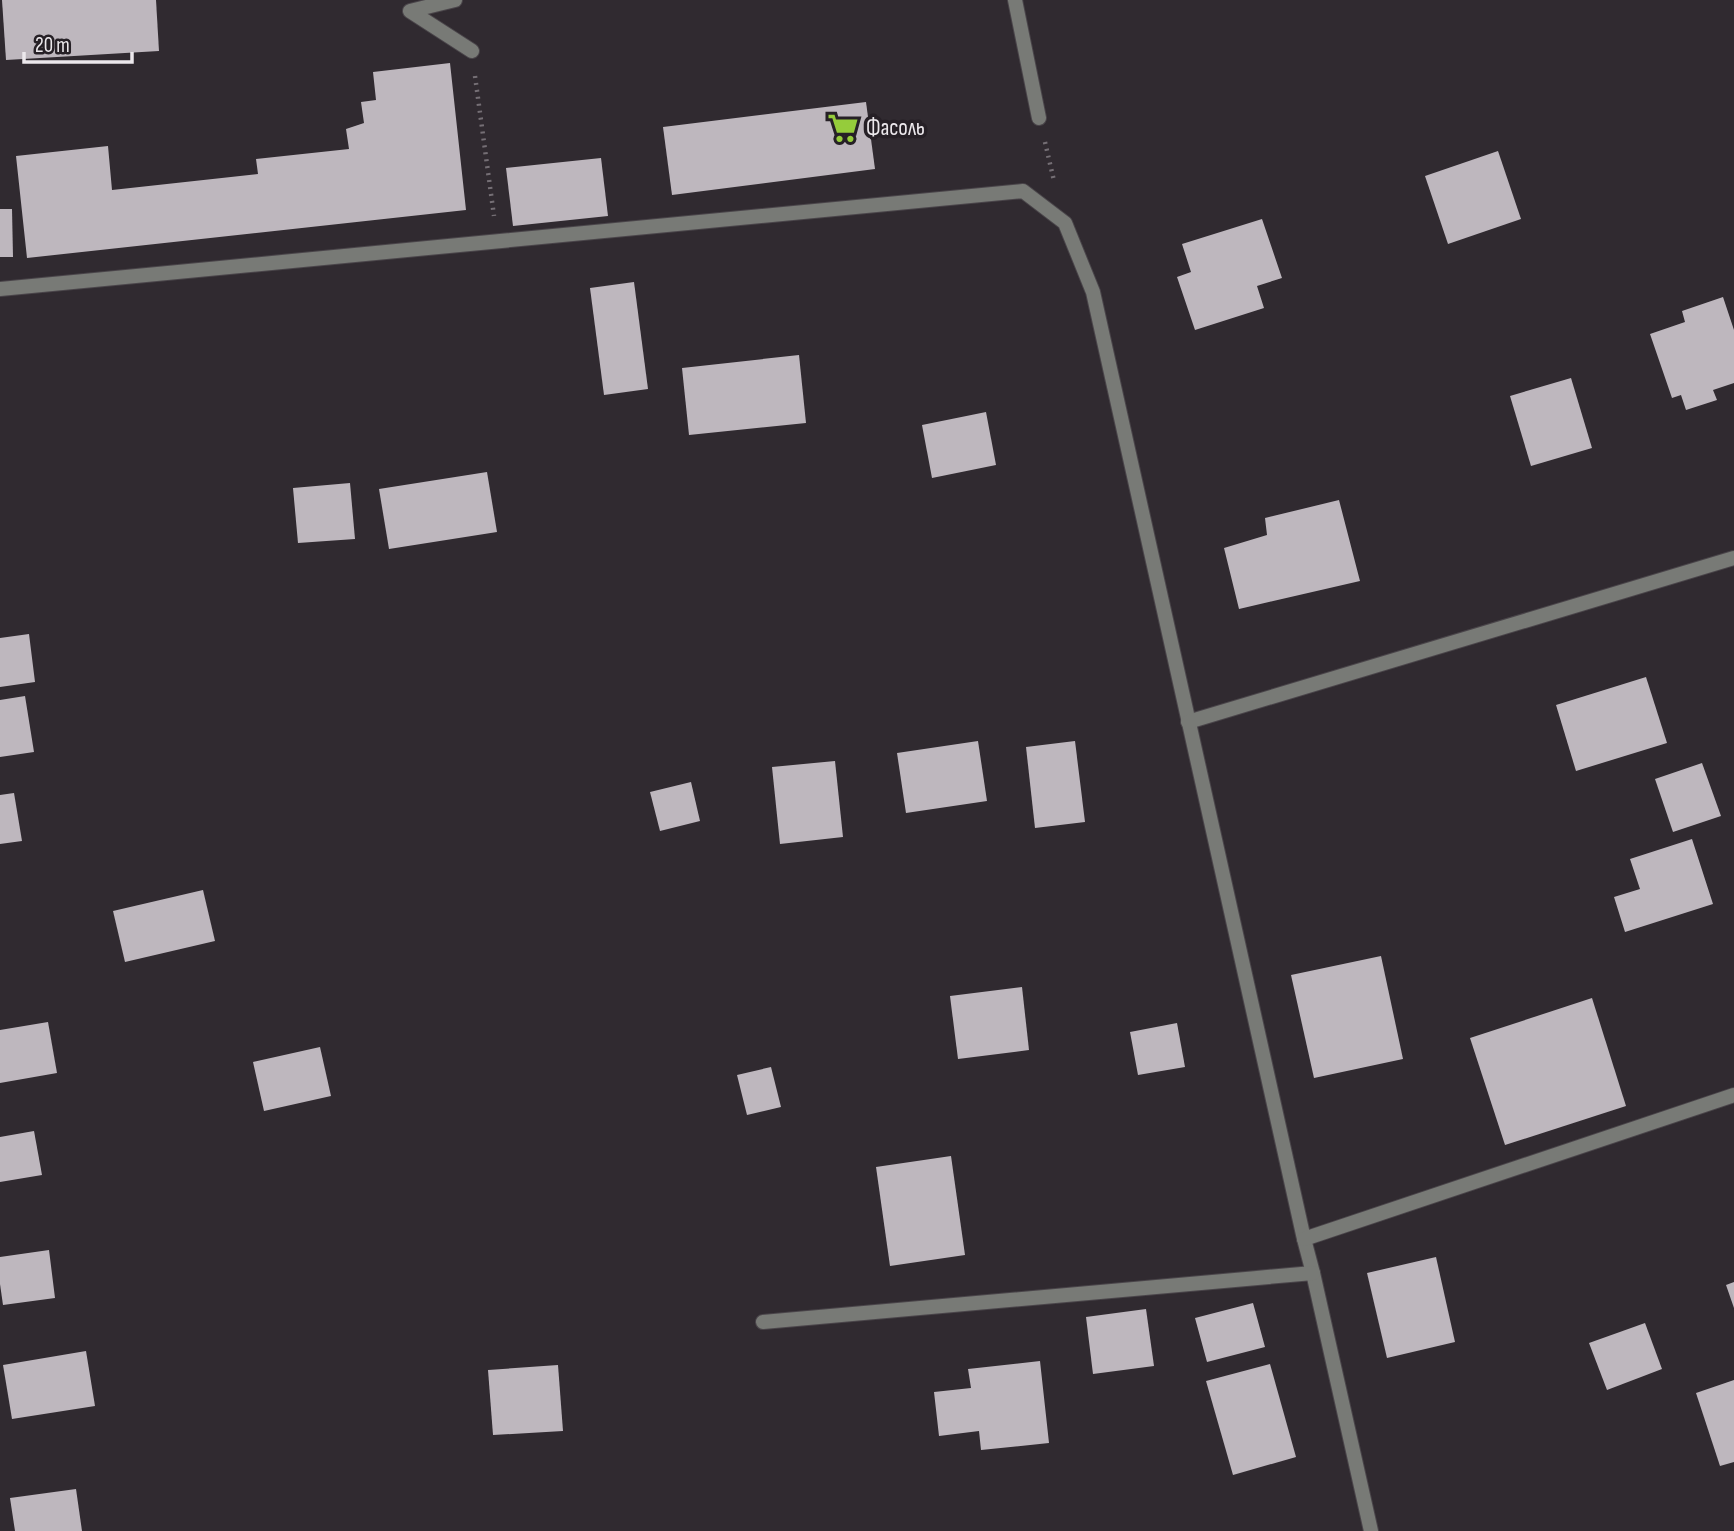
<svg xmlns="http://www.w3.org/2000/svg" width="1734" height="1531" viewBox="0 0 1734 1531" font-family="'Sofia Sans Condensed',sans-serif">
  <style>
    .building { fill: #beb7be }
    .lines { fill: none; stroke-linecap: round; stroke-linejoin: round }
    .lane-casing { stroke: #4a454a; stroke-width: 16 }
    .path { stroke: #756f75; stroke-width: 4.5; stroke-dasharray: 2 5; stroke-linecap: butt }
    .lane { stroke: #787a76; stroke-width: 14 }
    .labels { text-anchor: middle; dominant-baseline: central; stroke-width: 7; stroke-linejoin: round; paint-order: stroke }
    .poi-label { font-size: 23px; fill: #ece8ec; stroke: #262026; text-anchor: start }
  </style>
  <rect width="100%" height="100%" fill="#302a30"/>
  <g class="building">
    <polygon points="2,0 156,0 159,51 6,60"/>
    <polygon points="450,63 466,210 27,258 16,156 108,146 112,190 258,174 256,159 349,149 346,129 364,123 361,102 376,100 373,72"/>
    <polygon points="866,102 875,169 672,195 663,127"/>
    <polygon points="1498,151 1521,219 1448,244 1425,176"/>
    <polygon points="601,158 608,216 513,226 506,168"/>
    <polygon points="0,209 12,209 13,257 0,257"/>
    <polygon points="1262,219 1282,278 1257,286 1264,308 1195,330 1177,277 1191,272 1182,244"/>
    <polygon points="634,282 648,389 604,395 590,288"/>
    <polygon points="1723,297 1734,330 1734,383 1713,390 1717,400 1686,410 1681,395 1672,398 1650,334 1685,322 1682,311"/>
    <polygon points="799,355 806,423 689,435 682,368"/>
    <polygon points="1571,378 1592,448 1531,466 1510,396"/>
    <polygon points="986,412 996,465 932,478 922,425"/>
    <polygon points="487,472 497,532 389,549 379,489"/>
    <polygon points="350,483 355,539 298,543 293,488"/>
    <polygon points="1339,500 1360,581 1239,609 1224,548 1267,535 1265,518"/>
    <polygon points="29,634 35,682 0,687 0,638"/>
    <polygon points="1646,677 1667,743 1576,771 1556,705"/>
    <polygon points="25,696 34,752 0,757 0,700"/>
    <polygon points="978,741 987,801 906,813 897,753"/>
    <polygon points="1075,741 1085,822 1035,828 1026,747"/>
    <polygon points="835,761 843,837 780,844 772,767"/>
    <polygon points="1702,763 1721,816 1673,832 1655,779"/>
    <polygon points="691,782 700,821 660,831 650,792"/>
    <polygon points="14,793 22,841 0,844 0,795"/>
    <polygon points="1692,839 1713,904 1625,932 1614,897 1640,889 1630,859"/>
    <polygon points="203,890 215,941 125,962 113,911"/>
    <polygon points="1381,956 1403,1059 1314,1078 1291,975"/>
    <polygon points="1022,987 1029,1050 958,1059 950,996"/>
    <polygon points="1592,998 1626,1106 1505,1145 1470,1038"/>
    <polygon points="48,1022 57,1073 0,1083 0,1030"/>
    <polygon points="1177,1023 1185,1067 1138,1075 1130,1032"/>
    <polygon points="320,1047 331,1096 264,1111 253,1062"/>
    <polygon points="771,1067 781,1107 747,1115 737,1075"/>
    <polygon points="34,1131 42,1175 0,1182 0,1137"/>
    <polygon points="951,1156 965,1255 890,1266 876,1167"/>
    <polygon points="49,1250 55,1298 3,1305 0,1284 0,1257"/>
    <polygon points="1436,1257 1455,1342 1387,1358 1367,1273"/>
    <polygon points="1734,1282 1734,1308 1726,1285"/>
    <polygon points="1253,1303 1265,1347 1207,1362 1195,1318"/>
    <polygon points="1146,1309 1154,1366 1093,1374 1086,1317"/>
    <polygon points="1645,1323 1662,1369 1607,1390 1589,1343"/>
    <polygon points="86,1351 95,1406 12,1419 3,1365"/>
    <polygon points="1040,1361 1049,1443 981,1450 979,1431 939,1436 934,1392 971,1388 968,1369"/>
    <polygon points="1270,1364 1296,1457 1233,1475 1206,1381"/>
    <polygon points="558,1365 563,1431 493,1435 488,1370"/>
    <polygon points="1734,1380 1734,1462 1720,1466 1696,1393"/>
    <polygon points="76,1489 82,1531 15,1531 10,1498"/>
  </g>
  <g class="lines">
    <g class="lane-casing">
      <g id="lane">
        <polyline points="455,0 410,11 472,51"/>
        <polyline points="1015,0 1039,118"/>
        <polyline points="0,289 1023,191 1065,223 1093,292 1304,1239 1313,1273 1371,1531"/>
        <polyline points="1188,722 1734,558"/>
        <polyline points="1304,1239 1734,1095"/>
        <polyline points="763,1322 1313,1273"/>
      </g>
    </g>
    <g class="path">
      <polyline points="475,76 494,216"/>
      <polyline points="1045,142 1054,181"/>
    </g>
    <use href="#lane" class="lane"/>
  </g>
  <defs>
    <g id="supermarket-bare" transform="scale(2.415)"><path d="M-6-5.5h2.5l.6 2H6L4.5 2H-2.5L-4.4-4H-6ZM-1.5 3.2a1.3 1.3 0 1 0 .1 0ZM3 3.2a1.3 1.3 0 1 0 .1 0Z" fill="#95cc3b" stroke="#262026" stroke-width="2.5" paint-order="stroke"/></g>
  </defs>
  <g fill-rule="evenodd">
    <use href="#supermarket-bare" x="843" y="128"/>
  </g>
  <g class="labels">
    <g class="poi-label">
      <text x="866" y="128">Фасоль</text>
    </g>
  </g>
  <path d="M24 52v10h108v-10" fill="none" stroke="#ece8ec" stroke-width="3.5"/>
  <text x="35" y="52" font-size="21" fill="#ece8ec" stroke="#262026" stroke-width="5" paint-order="stroke">20 m</text>
</svg>
